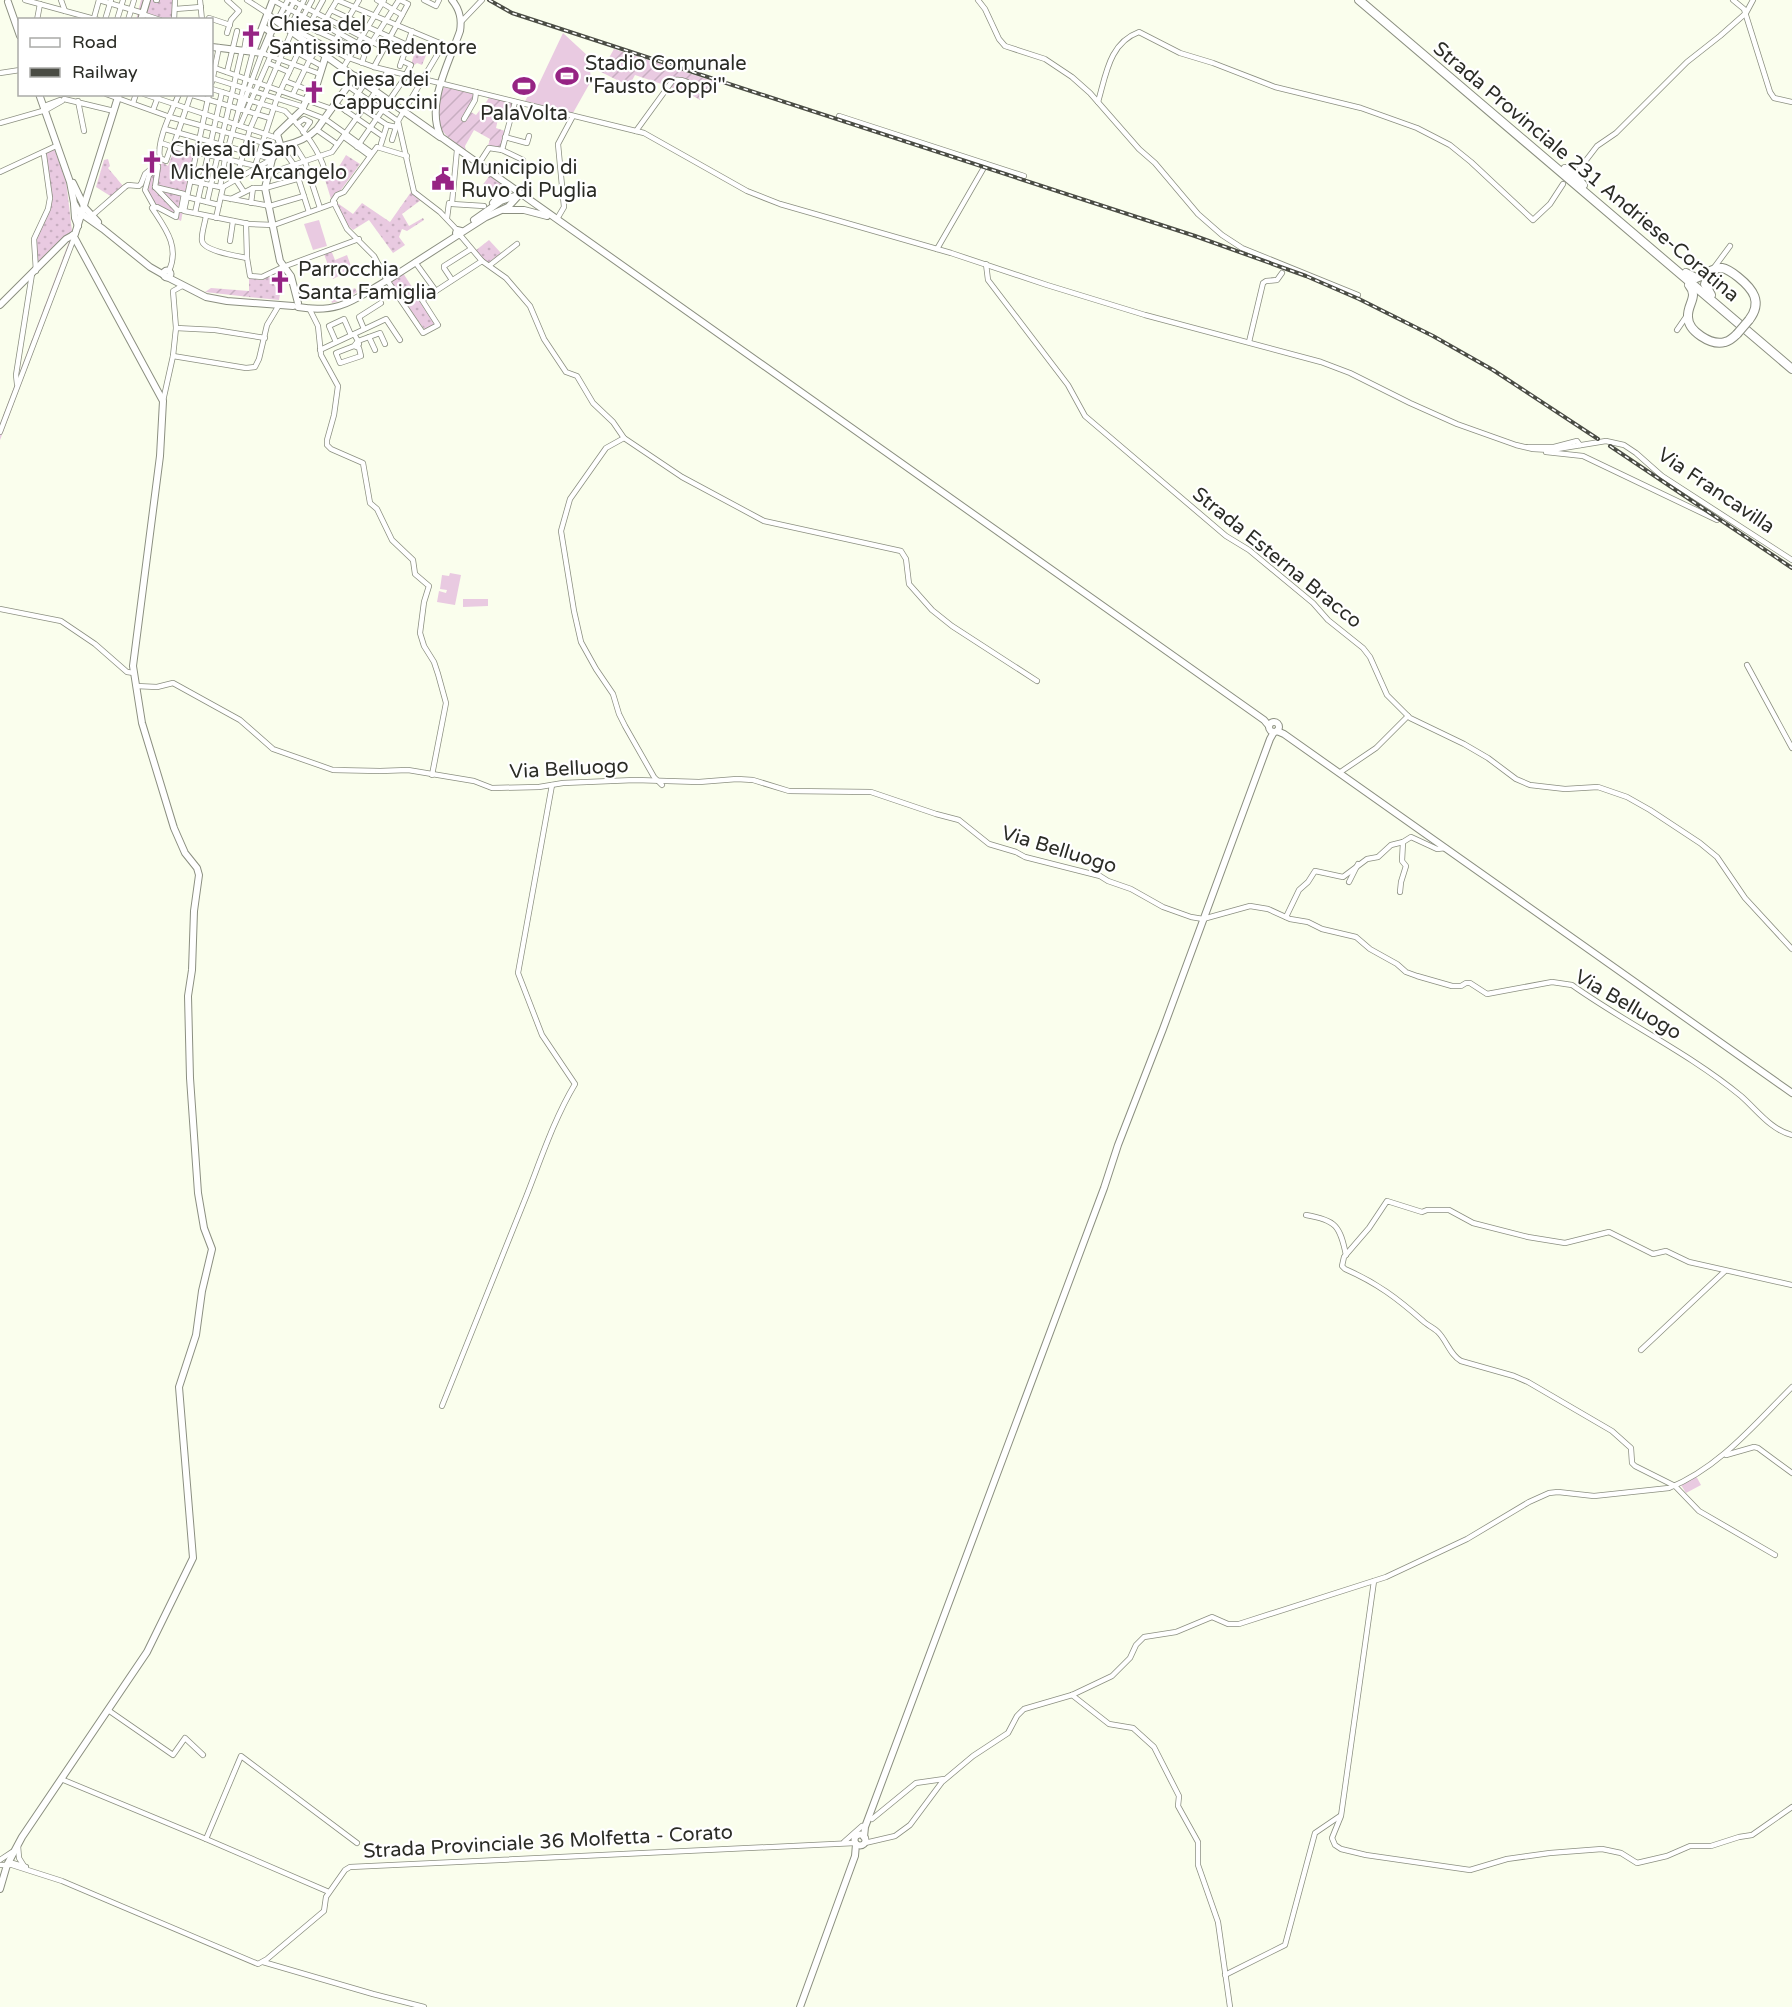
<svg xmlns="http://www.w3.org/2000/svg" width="1792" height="2007" viewBox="0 0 1792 2007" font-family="'Varela Round',sans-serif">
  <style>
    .grass { fill: url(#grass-dots) }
    .cemetery { fill: url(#cemetery-stones) }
    .garden { fill: url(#garden-furrows) }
    .pitch { fill: #e9cae1 }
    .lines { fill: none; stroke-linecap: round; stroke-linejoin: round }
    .minor-casing { stroke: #8b8f80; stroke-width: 6 }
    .major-casing { stroke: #8b8f80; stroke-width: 8 }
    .highway-casing { stroke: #8b8f80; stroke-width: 10 }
    .minor { stroke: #fff; stroke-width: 4.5 }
    .major { stroke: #fff; stroke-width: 6 }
    .highway { stroke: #fff; stroke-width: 8 }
    .rail-casing { stroke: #4a4c44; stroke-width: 4 }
    .rail { stroke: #fff; stroke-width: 1.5; stroke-dasharray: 4.5; stroke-linecap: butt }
    .highway-bridge-casing { stroke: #8b8f80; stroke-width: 10; stroke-linecap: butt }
    .highway-bridge { stroke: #fff; stroke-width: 8 }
    .labels { text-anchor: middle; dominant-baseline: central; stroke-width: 4.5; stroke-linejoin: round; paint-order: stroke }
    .poi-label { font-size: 20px; fill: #2b2c26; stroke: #fff; text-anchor: start }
    .street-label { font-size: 20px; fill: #2b2c26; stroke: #fff }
  </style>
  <defs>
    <pattern id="grass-dots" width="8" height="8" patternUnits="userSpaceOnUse" patternTransform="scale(1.5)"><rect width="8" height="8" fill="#e9cae1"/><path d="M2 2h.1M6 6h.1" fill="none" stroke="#c8aec1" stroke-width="1.8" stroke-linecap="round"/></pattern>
    <pattern id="cemetery-stones" width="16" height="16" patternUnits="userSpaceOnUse" patternTransform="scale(1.5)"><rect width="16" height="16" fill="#e9cae1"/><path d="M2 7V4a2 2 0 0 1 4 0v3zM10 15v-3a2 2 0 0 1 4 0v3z" fill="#c8aec1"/></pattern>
    <pattern id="garden-furrows" width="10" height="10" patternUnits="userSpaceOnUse" patternTransform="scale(1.5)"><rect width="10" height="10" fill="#e9cae1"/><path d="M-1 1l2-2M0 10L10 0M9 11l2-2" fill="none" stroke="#c8aec1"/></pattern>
  </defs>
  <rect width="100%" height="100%" fill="#fafeed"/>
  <g class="grass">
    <polygon points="141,0 173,0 172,19 136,20"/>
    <polygon points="417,44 429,48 422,65 417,63 413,66 411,65"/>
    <polygon points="54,148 66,181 72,231 39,263 37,263 35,238 50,205 44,153"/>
    <path d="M174 150 194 154 181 221 157 209 155 211 144 187C146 172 155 172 161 161L168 166Z"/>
    <polygon points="346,155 360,164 341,190 335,194 331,199 323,173 328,171 331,180"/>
    <polygon points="108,159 110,166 108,168 123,186 112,197 96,187 104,160"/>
    <polygon points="490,175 504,186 497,195 482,186"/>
    <polygon points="411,192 421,200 402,214 409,226 423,218 424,220 407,231 402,229 399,237 405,245 393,253 369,220 353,230 345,223 336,202 353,214 362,203 390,222"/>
    <polygon points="489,240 501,253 488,263 475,251"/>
    <polygon points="331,250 335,260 347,255 352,269 333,279 324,254"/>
    <polygon points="403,273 436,324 425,330 390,283"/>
    <polygon points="269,276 280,294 279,300 249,297 249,278 261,280"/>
  </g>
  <polygon class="cemetery" points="70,239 75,242 0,440 0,424"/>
  <g class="garden">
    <polygon points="614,49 716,82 700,100 688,93 635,75 629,86 601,72"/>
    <path d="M444 87 474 94 466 121 471 112 476 115 487 101 489 97 513 103 509 118 500 116V111L498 109H493L492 113H496L495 117 498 119 496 128 505 131 500 148 488 146 490 139 474 130 465 146 466 152C437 130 431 123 444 87Z"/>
    <polygon points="211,288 249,291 249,297 205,292"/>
    <polygon points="355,288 357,292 347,299 332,303 330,297 334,296 335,297"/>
  </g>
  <g class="pitch">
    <polygon points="563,33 589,57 591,81 573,113 525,101 531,91 536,90"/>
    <polygon points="319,220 327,246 313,250 304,224"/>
    <polygon points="450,573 461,575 455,605 437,602 439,591 446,593 447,590 440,589 442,575 449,576"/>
    <polygon points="463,599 488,599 488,606 463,607"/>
    <polygon points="1696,1476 1701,1485 1686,1493 1681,1485"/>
  </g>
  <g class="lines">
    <g class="minor-casing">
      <g id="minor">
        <polyline points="25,0 98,20"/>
        <polyline points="61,0 65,11"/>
        <polyline points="99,0 143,13"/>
        <polyline points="156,0 157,0"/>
        <polyline points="200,0 202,20"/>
        <polyline points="227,0 239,11 231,20 227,33"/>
        <polyline points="247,0 267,13"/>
        <polyline points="273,0 311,21"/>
        <polyline points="291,0 384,48"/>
        <polyline points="337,0 454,49"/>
        <polyline points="377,0 402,15"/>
        <polyline points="424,0 436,6 439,0"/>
        <polyline points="978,0 985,9 999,39 1005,46 1045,59 1072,77 1090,93 1139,149 1155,163 1198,214 1222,235 1242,248 1358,295"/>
        <polyline points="1733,0 1744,9 1770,92 1774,98 1792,102"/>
        <polyline points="175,9 201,7"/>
        <polyline points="331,10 407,45"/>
        <polyline points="145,15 160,20"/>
        <polyline points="94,18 99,0"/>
        <polyline points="37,20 40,4"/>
        <polyline points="105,20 111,0"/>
        <polyline points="117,20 123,0"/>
        <polyline points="128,20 134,0"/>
        <polyline points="174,20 175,0"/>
        <polyline points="208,20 209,18 230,25"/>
        <polyline points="277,21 288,0"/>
        <polyline points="461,22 482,0"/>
        <polyline points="282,24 295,0"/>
        <polyline points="322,24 357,43"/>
        <polyline points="288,26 346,57 374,67 644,133 747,191 780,204 951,253 1047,285 1145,315 1321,362 1350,373 1410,403 1457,424 1516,445 1533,449 1551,450 1606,441 1624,445 1636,453 1662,476 1792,560"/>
        <polyline points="290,27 304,0"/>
        <polyline points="308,27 365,53"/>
        <polyline points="296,30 312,0"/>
        <polyline points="306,31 323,0"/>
        <polyline points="318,32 337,0"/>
        <polyline points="269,37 322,66"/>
        <polyline points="443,45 398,121 414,192 440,212 457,230"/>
        <polyline points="330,49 359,0"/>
        <polyline points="244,51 246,39"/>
        <polyline points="402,61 411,65 405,76"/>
        <polyline points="268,63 289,72"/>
        <polyline points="362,63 365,53 399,0"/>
        <polyline points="400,66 412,31"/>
        <polyline points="212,67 332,109"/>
        <polyline points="374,67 408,4 400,0"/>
        <polyline points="343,68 384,0"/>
        <polyline points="227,72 237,31"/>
        <polyline points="0,73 20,70"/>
        <polyline points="212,78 304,107"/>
        <polyline points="285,81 311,91"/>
        <polyline points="212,82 219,47"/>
        <polyline points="348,86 398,121 392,140"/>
        <path d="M212 89 285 111C301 127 319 149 325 171"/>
        <polyline points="375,90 388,71"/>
        <polyline points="106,94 170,117 279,147"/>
        <polyline points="144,94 277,138"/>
        <polyline points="189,94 270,118"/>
        <polyline points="209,94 184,211 249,224 274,225 335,203"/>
        <polyline points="293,94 310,59 317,49"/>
        <polyline points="64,99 114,111"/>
        <polyline points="78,101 84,131"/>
        <path d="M1098 102C1106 75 1109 43 1139 32L1180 53 1213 63 1275 87 1361 108 1417 128 1450 145 1471 162 1533 220 1550 204 1563 184"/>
        <polyline points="133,103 136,94"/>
        <polyline points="336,104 381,135"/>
        <polyline points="44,109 44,106 60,100"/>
        <polyline points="238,109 253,52"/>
        <polyline points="363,109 387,125"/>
        <polyline points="153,110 159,94"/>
        <polyline points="241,110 262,53 320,74"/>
        <polyline points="302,110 325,119 346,134"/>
        <polyline points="346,111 365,83"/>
        <polyline points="839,116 1024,176"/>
        <polyline points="464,119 475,100 476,92"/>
        <polyline points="0,123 46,110 62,101"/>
        <polyline points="297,124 304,119 310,122 303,132"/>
        <polyline points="240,126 271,55"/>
        <polyline points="165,129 272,159"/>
        <polyline points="317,130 337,144"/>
        <path d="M636 131 673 80C686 78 692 85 701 92"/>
        <polyline points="346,134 372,153"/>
        <polyline points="344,137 370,156"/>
        <polyline points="505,137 527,143 529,136"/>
        <polyline points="161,143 173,147 270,169 273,172 332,152 376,91"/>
        <polyline points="293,143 305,162 320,208"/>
        <polyline points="381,144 387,125 396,127"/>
        <path d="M171 147 166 161 160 158C156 141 172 111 179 94"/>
        <polyline points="173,147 191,94"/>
        <polyline points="357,147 406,76"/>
        <polyline points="282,148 294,165 309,212"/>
        <polyline points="502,150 515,102"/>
        <polyline points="156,163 158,166 158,167 155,187 184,194 181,210 177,210 176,217 157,207 155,208 145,190 149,175 158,167"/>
        <polyline points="478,165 489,148 502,150 523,160"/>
        <polyline points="255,166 277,98 304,40"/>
        <polyline points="0,172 56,146"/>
        <polyline points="1577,172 1597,146 1616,133 1687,62 1720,36 1746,13 1753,0"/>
        <polyline points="190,181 220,187"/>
        <polyline points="141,184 145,174 151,169"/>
        <polyline points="155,187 177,210"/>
        <polyline points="220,187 225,159 239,109"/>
        <polyline points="223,187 272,159"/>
        <polyline points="244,192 236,180 250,129 292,31"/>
        <polyline points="187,197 219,205"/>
        <polyline points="221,197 270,206 304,196"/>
        <polyline points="231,199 253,188 265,188 325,171"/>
        <polyline points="207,202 242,50"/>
        <polyline points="251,203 253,188"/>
        <polyline points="452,203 457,150"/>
        <polyline points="452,204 484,206"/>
        <path d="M152 208C165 228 180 246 169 271"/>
        <polyline points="195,213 222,92"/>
        <polyline points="94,214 125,187 128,185 139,186 141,184"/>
        <path d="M206 216C205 223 201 234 202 241 204 251 237 256 247 258L250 276 262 277 283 267 359 239"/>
        <polyline points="216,218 223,187"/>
        <polyline points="447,218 449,203"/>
        <polyline points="557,219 564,207 558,144 573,116"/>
        <polyline points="246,223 247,258"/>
        <polyline points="460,235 482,261 506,278 530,306 544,339 566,372 577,376 593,403 613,422 624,438 682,477 764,521 901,551 906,559 909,584 932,610 952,626 1037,681"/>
        <polyline points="230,241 233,221"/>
        <polyline points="937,249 986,164"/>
        <polyline points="415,262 436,291"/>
        <polyline points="986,264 988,280 1068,385 1085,416 1226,536 1249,550 1313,603 1328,620 1363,648 1370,657 1387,695 1410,718 1464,744 1488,758 1516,779 1530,785 1565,789 1598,787 1627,797 1650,810 1700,843 1717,857 1745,898 1792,949"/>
        <polyline points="490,265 517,244"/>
        <polyline points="1713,269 1730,246"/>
        <polyline points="36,271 34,239 48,209 50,198 44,155"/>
        <polyline points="385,277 374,256 347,229 333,201 337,195 344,192 377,147 407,156"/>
        <polyline points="387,280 423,333 438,325 422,300 482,261"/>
        <polyline points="452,280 444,268 444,266 471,249"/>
        <polyline points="309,308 318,326 321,355 338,386 334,415 327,440 327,445 331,449 363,463 370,503 377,509 392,540 413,560 415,574 429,586 424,602 420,633 424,646 434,662 438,674 446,703 432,775"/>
        <polyline points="176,328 215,330 265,338"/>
        <polyline points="364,329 359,317 381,303"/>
        <polyline points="1677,330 1688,314"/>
        <polyline points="354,334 358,341 354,346 336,353 340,363 361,356 359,348 354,346"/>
        <polyline points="369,337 380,333 385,344"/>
        <polyline points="336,342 329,326 344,319 351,335"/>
        <polyline points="1249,342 1263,283 1266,281 1277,280 1282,273"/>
        <polyline points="359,344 358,341 369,337 375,350"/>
        <polyline points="320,350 386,319 400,340"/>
        <polyline points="173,356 246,368 255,367 259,359 267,325 279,305"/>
        <polyline points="17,384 16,375 32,274"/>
        <polyline points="163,401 173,356 176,328 173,291 182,286"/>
        <polyline points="0,432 74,238"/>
        <polyline points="624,438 606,448 570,499 561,531 574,611 581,642 596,669 613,694 619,714 625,726 654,777 662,785"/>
        <polyline points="1528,447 1554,447 1577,441 1580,445"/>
        <polyline points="1546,452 1583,456 1717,520"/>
        <polyline points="0,609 61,621 95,644 127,672 134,673"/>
        <polyline points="1747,665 1792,748"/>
        <path d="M136 686 157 687 173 683 240 720 273 749 333 770 380 771 408 770 474 781 492 788 539 787 563 783 635 780 699 782 737 779 753 780 789 791 871 792 936 814 959 820 989 844 1016 852 1025 857 1100 876 1108 881 1131 889 1163 907 1191 917 1203 919 1250 906 1268 909 1290 919 1308 922 1322 929 1356 937 1370 949 1397 964 1406 972 1417 976 1452 986H1461L1466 983H1470L1487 994 1552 982 1572 985C1627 1024 1689 1053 1741 1096 1757 1110 1771 1130 1792 1135"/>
        <polyline points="1339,773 1376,748 1408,716"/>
        <polyline points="1349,882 1358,864"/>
        <polyline points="1400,892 1401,882 1406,866 1402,861 1403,842"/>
        <polyline points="1286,917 1299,890 1308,882 1315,871 1343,877 1367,859 1378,857 1391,845 1403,842 1411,837 1437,849 1446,848"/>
        <path d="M1306 1215C1336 1220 1340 1226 1346 1255"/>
        <polyline points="1641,1350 1725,1271"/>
        <path d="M442 1406C470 1336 498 1267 526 1197 541 1159 554 1119 575 1084L542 1035 518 973 552 785"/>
        <polyline points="1726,1455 1754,1447 1758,1448 1792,1473"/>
        <path d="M1675 1486 1635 1466 1632 1463 1631 1448 1612 1431 1528 1382 1514 1376 1461 1361C1450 1355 1447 1341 1438 1332 1434 1328 1427 1325 1423 1321 1397 1298 1377 1283 1345 1269L1342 1266 1344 1257 1369 1228 1387 1201 1422 1212 1427 1210H1449L1473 1223 1528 1237 1565 1243 1609 1232 1653 1254 1666 1251 1689 1262 1792 1285"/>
        <polyline points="1675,1486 1699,1511 1775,1555"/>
        <polyline points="1374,1581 1341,1816 1332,1838 1335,1845 1341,1849 1366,1855 1470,1870 1507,1859 1550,1853 1602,1849 1621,1853 1637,1863 1667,1856 1690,1846 1711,1846 1739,1837 1752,1835 1792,1807"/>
        <polyline points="1072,1695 1109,1724 1133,1728 1154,1747 1179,1796 1178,1806 1198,1842 1198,1865 1218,1922 1230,2007"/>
        <polyline points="108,1710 173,1755 185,1738 203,1755"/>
        <polyline points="61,1779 206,1839 329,1892"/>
        <polyline points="872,1819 916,1783 944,1779"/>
        <polyline points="206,1839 241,1756 357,1843"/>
        <polyline points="844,1842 862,1826"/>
        <path d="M865 1843 895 1836 910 1825 942 1782 973 1756 1008 1733 1017 1716 1024 1709 1072 1695 1112 1676 1130 1658 1136 1645 1144 1637 1176 1632 1212 1617 1228 1624H1239L1386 1577 1467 1539 1529 1502 1549 1493 1558 1492 1594 1496 1669 1488C1719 1468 1755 1424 1792 1387"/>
        <polyline points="18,1846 19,1858 24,1866"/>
        <polyline points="0,1860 12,1852"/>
        <polyline points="9,1862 26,1867"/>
        <polyline points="0,1865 12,1865 62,1881 258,1964 267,1959 324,1911 326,1897 345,1870 350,1867 855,1843"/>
        <polyline points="263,1962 373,1994 424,2007"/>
        <polyline points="1225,1975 1285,1945 1315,1833 1340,1816"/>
      </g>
    </g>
    <g class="major-casing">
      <g id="major">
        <path d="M452 0C460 10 462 19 460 31 449 63 425 105 441 137L1264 720 1269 726"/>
        <polyline points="8,2 20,36"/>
        <polyline points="268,13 273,0"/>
        <polyline points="268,15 440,137"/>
        <polyline points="141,20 147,0"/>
        <polyline points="212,47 262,53 271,32 263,27"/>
        <polyline points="253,52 267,15"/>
        <polyline points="39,94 70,182 74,203 79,212 103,229 150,267 164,275"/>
        <polyline points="280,144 277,134 302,110 311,89 316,87 326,55"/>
        <path d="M283 146C296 143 307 139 317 129L355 76"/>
        <polyline points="279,148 272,159 265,188 280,261 291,276 298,303"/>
        <polyline points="73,183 85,208 98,222"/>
        <polyline points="493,203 504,190 506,184"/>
        <polyline points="74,204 75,218 78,226"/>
        <polyline points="504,210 524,210 547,216"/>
        <polyline points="474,220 501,201 520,194"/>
        <polygon points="457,230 461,231 459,235 456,233"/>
        <polyline points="461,233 486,217 508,207 520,194"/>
        <circle cx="167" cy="274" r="3.5"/>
        <polyline points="167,277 206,297 227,301 293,306"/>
        <polyline points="388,280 458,235"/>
        <polyline points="0,305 66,239 75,234 119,94"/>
        <path d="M298 307C339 314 353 300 386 281"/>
        <circle cx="1274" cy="727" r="5"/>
        <polyline points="1277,731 1284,734 1792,1093"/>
        <circle cx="860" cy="1840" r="5.5"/>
        <polyline points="864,1837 865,1827 1104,1188 1118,1145 1163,1029 1270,739 1274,732"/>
        <polyline points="0,1889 7,1865 22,1837 147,1652 193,1558 179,1387 196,1335 202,1291 212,1249 204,1228 198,1193 190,1078 188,996 192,970 194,911 199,875 197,868 185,853 174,828 142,723 133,666 160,456 163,401 73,235"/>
        <polyline points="800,2007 855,1856 856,1844"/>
      </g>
    </g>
    <g class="highway-casing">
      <g id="highway">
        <polyline points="1359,0 1792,369"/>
        <polyline points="1565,169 1572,173 1577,172 1577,178 1583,185"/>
        <polyline points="1710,272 1705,284 1711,295"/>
        <path d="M1686 273 1696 278C1705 276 1712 267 1722 268 1728 269 1733 273 1738 277 1753 289 1763 302 1749 320"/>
        <path d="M1689 285C1699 297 1687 304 1688 317 1688 331 1711 346 1725 342 1730 341 1733 338 1737 334"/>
      </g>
    </g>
    <use href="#minor" class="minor"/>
    <use href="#major" class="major"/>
    <use href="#highway" class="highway"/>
    <g class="rail-casing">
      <g id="rail">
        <polyline points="489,0 512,13 1195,236 1306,276 1359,299 1433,336 1493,370 1598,439"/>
        <polyline points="1610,446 1792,568"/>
      </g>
    </g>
    <use href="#rail" class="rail"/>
    <g class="highway-bridge-casing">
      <polyline id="highway-bridge" points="1737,334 1749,320"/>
    </g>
    <use href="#highway-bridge" class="highway-bridge"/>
  </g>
  <defs>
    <g id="church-bare" transform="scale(1.8)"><path d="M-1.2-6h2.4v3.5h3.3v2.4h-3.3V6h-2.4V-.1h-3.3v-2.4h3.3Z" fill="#962484" stroke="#fff" stroke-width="2.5" paint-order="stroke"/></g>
    <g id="stadium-bare" transform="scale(1.8)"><path d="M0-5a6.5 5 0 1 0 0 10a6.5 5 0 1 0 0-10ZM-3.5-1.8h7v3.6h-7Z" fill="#962484" stroke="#fff" stroke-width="2.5" paint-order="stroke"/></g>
    <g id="civic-bare" transform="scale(1.8)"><path d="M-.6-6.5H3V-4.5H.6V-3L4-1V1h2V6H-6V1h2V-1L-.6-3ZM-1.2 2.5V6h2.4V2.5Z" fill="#962484" stroke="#fff" stroke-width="2.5" paint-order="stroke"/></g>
  </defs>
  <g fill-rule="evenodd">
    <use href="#church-bare" x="251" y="36"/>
    <use href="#stadium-bare" x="567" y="76"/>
    <use href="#stadium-bare" x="524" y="86"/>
    <use href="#church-bare" x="314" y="92"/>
    <use href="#church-bare" x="152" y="162"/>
    <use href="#civic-bare" x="443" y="179"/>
    <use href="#church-bare" x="280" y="282"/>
  </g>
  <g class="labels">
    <g class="poi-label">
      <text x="269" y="25">Chiesa del<tspan x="269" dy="23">Santissimo Redentore</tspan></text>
      <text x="585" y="64">Stadio Comunale<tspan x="585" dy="23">"Fausto Coppi"</tspan></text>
      <text x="332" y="80">Chiesa dei<tspan x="332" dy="23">Cappuccini</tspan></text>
      <text x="524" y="114" text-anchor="middle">PalaVolta</text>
      <text x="170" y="150">Chiesa di San<tspan x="170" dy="23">Michele Arcangelo</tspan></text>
      <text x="461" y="168">Municipio di<tspan x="461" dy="23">Ruvo di Puglia</tspan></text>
      <text x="298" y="270">Parrocchia<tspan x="298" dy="23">Santa Famiglia</tspan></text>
    </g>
    <g class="street-label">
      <text transform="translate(1586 172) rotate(40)">Strada Provinciale 231 Andriese-Coratina</text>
      <text transform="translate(1716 491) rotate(34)">Via Francavilla</text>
      <text transform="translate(1277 558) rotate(39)">Strada Esterna Bracco</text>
      <text transform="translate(569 769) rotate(-3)">Via Belluogo</text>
      <text transform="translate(1059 850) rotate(17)">Via Belluogo</text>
      <text transform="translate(1628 1005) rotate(30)">Via Belluogo</text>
      <text transform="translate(548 1842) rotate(-3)">Strada Provinciale 36 Molfetta - Corato</text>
    </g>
  </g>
  <rect x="18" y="18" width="195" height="78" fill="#ffffff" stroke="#aaaba8" stroke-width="1.5"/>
  <rect x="30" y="38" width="30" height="9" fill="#ffffff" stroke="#aaaba8" stroke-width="1.5"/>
  <text x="72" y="48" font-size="18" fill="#2b2c26">Road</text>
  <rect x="30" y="68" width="30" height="9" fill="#4a4c44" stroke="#aaaba8" stroke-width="1.5"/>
  <text x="72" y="78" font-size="18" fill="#2b2c26">Railway</text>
</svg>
